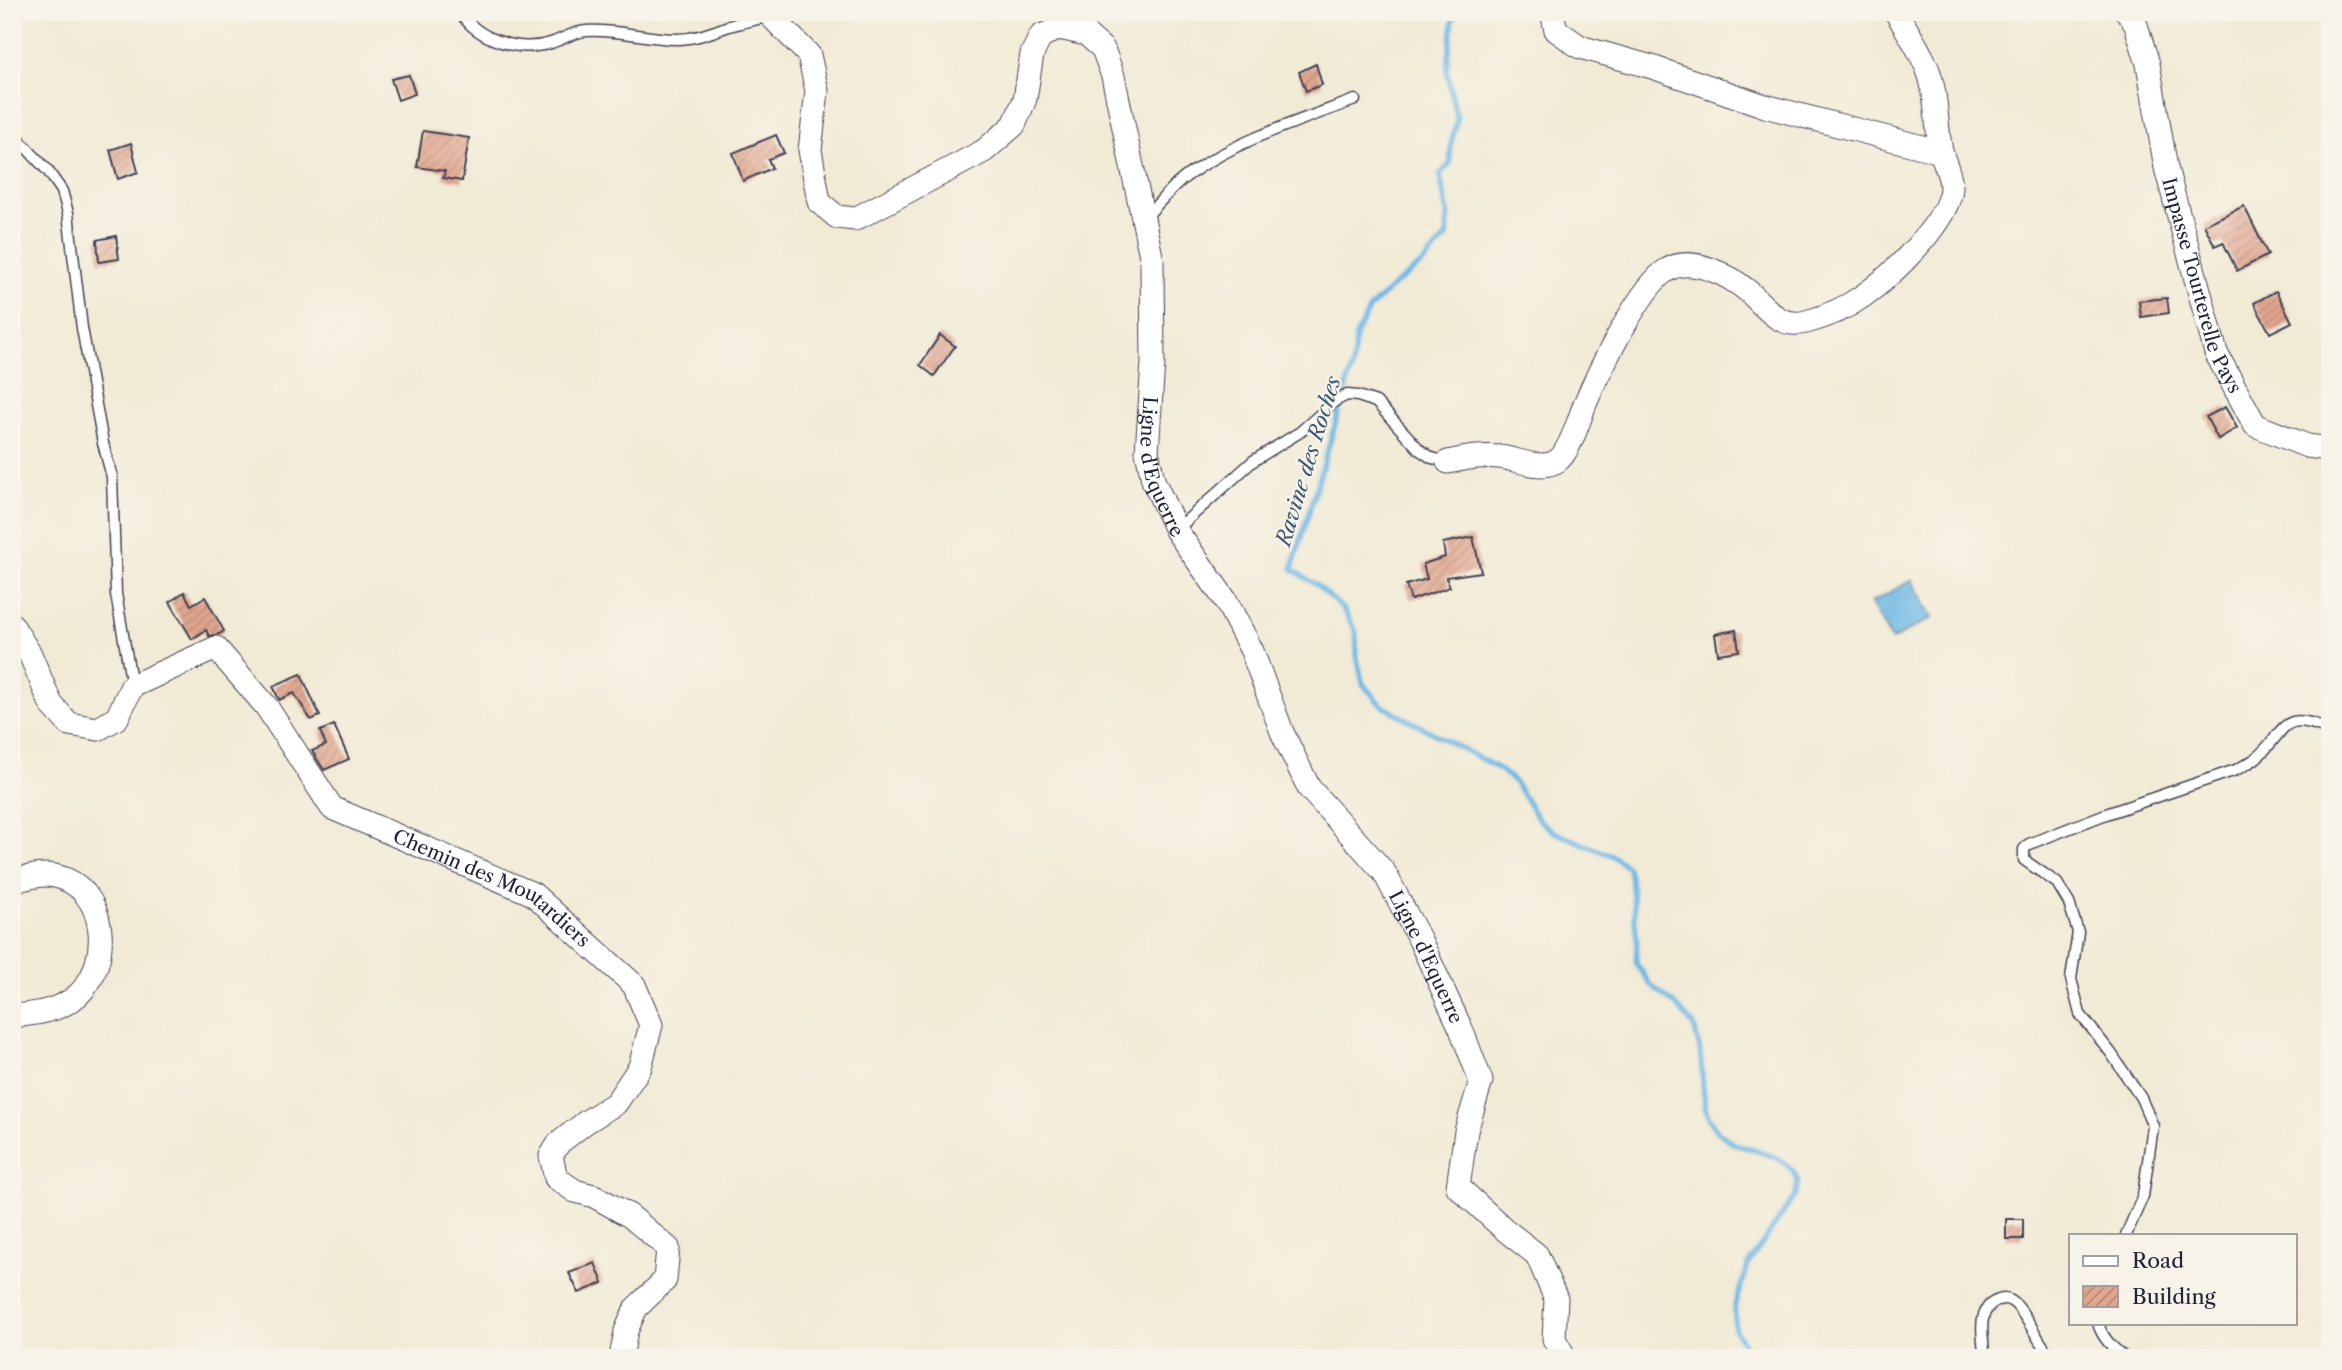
<svg xmlns="http://www.w3.org/2000/svg" width="2342" height="1370" viewBox="0 0 2342 1370" font-family="'Libre Caslon Text',serif">
  <style>
    .water { fill: #6cb7e5; stroke: #476c90; stroke-width: 2 }
    .lines { fill: none; stroke-linecap: round; stroke-linejoin: round }
    .stream { stroke: #6cb7e5; stroke-width: 5 }
    .building { fill: url(#building-hatch) }
    .service-casing { stroke: #414052; stroke-width: 13 }
    .minor-casing { stroke: #414052; stroke-width: 25 }
    .service { stroke: #fff; stroke-width: 10 }
    .minor { stroke: #fff; stroke-width: 23 }
    .labels { text-anchor: middle; dominant-baseline: central; stroke-width: 5; stroke-linejoin: round; paint-order: stroke }
    .street-label { font-size: 19px; fill: #22223b; stroke: #f7f3e8 }
    .water-label { font-size: 21px; font-style: italic; fill: #3c5676; stroke: #f7f3e8 }
  </style>
  <defs>
    <pattern id="building-hatch" width="6" height="6" patternUnits="userSpaceOnUse" patternTransform="scale(1.75)"><rect width="6" height="6" fill="#e2a68e"/><path d="M-1 1l2-2M0 6l6-6M5 7l2-2" fill="none" stroke="#b78775"/></pattern>
  </defs>
  <rect width="100%" height="100%" fill="#f7f3e8"/>
  <filter id="ink" filterUnits="userSpaceOnUse"><feTurbulence type="fractalNoise" baseFrequency=".0143" numOctaves="2"/><feDisplacementMap in="SourceGraphic" scale="14" xChannelSelector="R" yChannelSelector="G"/><feConvolveMatrix kernelMatrix="1 2 1 2 8 2 1 2 1" color-interpolation-filters="sRGB"/></filter>
  <filter id="wash" filterUnits="userSpaceOnUse"><feTurbulence type="fractalNoise" baseFrequency=".00686" numOctaves="4" result="noise"/><feDisplacementMap in="SourceGraphic" scale="28" xChannelSelector="R" yChannelSelector="G"/><feGaussianBlur stdDeviation="1.57" result="paint"/><feColorMatrix in="noise" values="0 0 0 0 0 0 0 0 0 0 0 0 0 0 0 0 0 1.4 0 .05"/><feComposite in="paint" operator="in"/></filter>
  <g filter="url(#wash)">
    <rect width="100%" height="100%" fill="#f1ead5"/>
    <polygon class="water" points="1912,580 1932,618 1892,640 1871,603"/>
    <g class="lines">
      <polyline class="stream" points="1454,12 1447,72 1457,118 1451,144 1450,164 1440,174 1448,217 1447,236 1423,263 1393,286 1370,308 1356,335 1352,368 1292,569 1318,586 1343,609 1356,632 1357,657 1363,684 1381,705 1494,766 1513,780 1539,820 1554,832 1613,856 1628,868 1631,879 1637,941 1636,963 1650,984 1678,1007 1694,1026 1700,1050 1705,1108 1710,1120 1715,1129 1732,1143 1775,1157 1786,1164 1794,1172 1798,1182 1795,1196 1749,1263 1735,1304 1735,1330 1747,1350 1761,1358"/>
    </g>
    <g id="blocks">
      <g class="building">
        <polygon points="1316,64 1322,85 1306,91 1299,72"/>
        <polygon points="409,75 415,94 398,100 391,79"/>
        <polygon points="423,131 469,138 462,181 443,178 445,171 417,167"/>
        <polygon points="776,135 784,153 768,159 772,168 743,181 733,153"/>
        <polygon points="131,143 138,172 118,179 110,150"/>
        <polygon points="2244,206 2268,255 2237,271 2223,242 2215,246 2204,225"/>
        <polygon points="116,236 119,259 99,262 97,240"/>
        <polygon points="2276,291 2292,322 2270,333 2254,303"/>
        <polygon points="2167,298 2169,313 2141,317 2139,301"/>
        <polygon points="940,335 955,346 934,376 920,365"/>
        <polygon points="2225,407 2237,428 2218,439 2206,417"/>
        <polygon points="1473,537 1481,572 1446,577 1450,587 1411,600 1406,585 1427,579 1423,564 1445,557 1443,543"/>
        <polygon points="184,592 191,605 205,597 224,631 219,634 209,636 206,630 192,639 170,602"/>
        <polygon points="1736,630 1739,651 1718,654 1715,634"/>
        <polygon points="301,674 320,716 311,720 294,693 279,700 273,686"/>
        <polygon points="334,725 349,759 324,770 312,751 326,745 320,731"/>
        <rect x="2006" y="1219" width="17" height="20"/>
        <polygon points="595,1263 603,1283 579,1293 569,1273"/>
      </g>
    </g>
  </g>
  <g filter="url(#ink)">
    <use href="#blocks" fill-opacity="0" stroke="#414052" stroke-width="2"/>
    <g class="lines">
      <g class="service-casing">
        <g id="service">
          <path d="M460 12C478 40 519 53 551 43 563 39 573 32 586 31 617 29 647 39 677 39 696 39 712 32 729 26 743 22 757 19 771 16"/>
          <polyline points="12,128 22,143 48,171 62,191 68,213 82,328 103,443 112,477 116,594 132,686"/>
          <path d="M1144 219C1159 203 1173 185 1191 173 1240 139 1299 121 1355 100"/>
          <polyline points="1176,530 1253,461 1300,432 1335,401 1347,395 1358,396 1376,402 1420,450 1432,458 1448,462"/>
          <path d="M2126 1235 2143 1196 2153 1126 2141 1098 2111 1053 2080 1014 2071 979 2078 932 2069 903 2057 883 2024 860V849L2029 844 2106 814 2236 770C2243 766 2250 763 2256 758 2288 731 2279 708 2330 730"/>
          <path d="M2098 1323C2102 1338 2113 1348 2125 1358"/>
          <path d="M1985 1358C1983 1339 1975 1307 1999 1300 2007 1297 2013 1301 2018 1307 2030 1322 2039 1342 2051 1358"/>
        </g>
      </g>
      <g class="minor-casing">
        <g id="minor">
          <path id="s1" d="M767 12 809 55 817 91 810 150 819 202 837 217 855 219 984 151 1014 125 1025 99 1032 54 1041 36 1060 28 1086 34 1103 49 1113 76 1152 261 1153 363 1147 451 1153 480 1176 530 1226 601 1252 651 1282 732 1309 788 1384 872 1420 940 1461 1029 1481 1081 1466 1131 1458 1187 1504 1229 1537 1255 1556 1299 1554 1339 1565 1358"/>
          <polyline points="1552,12 1556,30 1580,47 1652,67 1765,106 1941,152"/>
          <path id="s2" d="M2127 12 2136 25 2148 64 2166 168 2216 353 2255 425 2307 446 2330 449"/>
          <path d="M1448 462C1466 458 1482 455 1500 457 1517 459 1541 471 1557 461 1570 452 1579 419 1585 404 1598 373 1640 286 1667 270 1691 255 1729 275 1749 292 1766 307 1779 329 1806 322 1826 317 1846 308 1863 296 1890 277 1950 221 1951 187 1951 175 1944 163 1941 151 1935 123 1938 90 1925 63 1917 45 1906 29 1896 12"/>
          <path id="s3" d="M12 625 30 654 51 704 69 724 98 729 117 718 132 686 216 648 266 706 332 808 533 894 634 985 651 1025 640 1067 616 1103 586 1122 559 1143 551 1156 556 1178 575 1191 594 1196 630 1216 668 1248 665 1280 636 1308 626 1331 621 1358"/>
          <path d="M12 881C27 878 40 873 55 876 108 887 113 963 78 995 60 1011 35 1014 12 1016"/>
        </g>
      </g>
      <use href="#service" class="service"/>
      <use href="#minor" class="minor"/>
    </g>
  </g>
  <g class="labels">
    <g class="street-label">
      <text stroke="none"><textPath href="#s2" startOffset="285">Impasse Tourterelle Pays</textPath></text>
      <text stroke="none"><textPath href="#s1" startOffset="1026">Ligne d'Equerre</textPath></text>
      <text stroke="none"><textPath href="#s3" startOffset="672">Chemin des Moutardiers</textPath></text>
      <text stroke="none"><textPath href="#s1" startOffset="1592">Ligne d'Equerre</textPath></text>
    </g>
    <g class="water-label">
      <text transform="translate(1308 461) rotate(-73)">Ravine des Roches</text>
    </g>
  </g>
  <rect width="2342" height="1370" fill="none" stroke="#f7f3e8" stroke-width="42"/>
  <rect x="2069" y="1234" width="228" height="91" fill="#f7f3e8" stroke="#a29fa3" stroke-width="2"/>
  <rect x="2083" y="1256" width="35" height="10" fill="#ffffff" stroke="#a29fa3" stroke-width="2"/>
  <text x="2132" y="1268" font-size="21" fill="#22223b">Road</text>
  <rect x="2083" y="1286" width="35" height="21" fill="url(#building-hatch)" stroke="#a29fa3" stroke-width="2"/>
  <text x="2132" y="1304" font-size="21" fill="#22223b">Building</text>
</svg>
